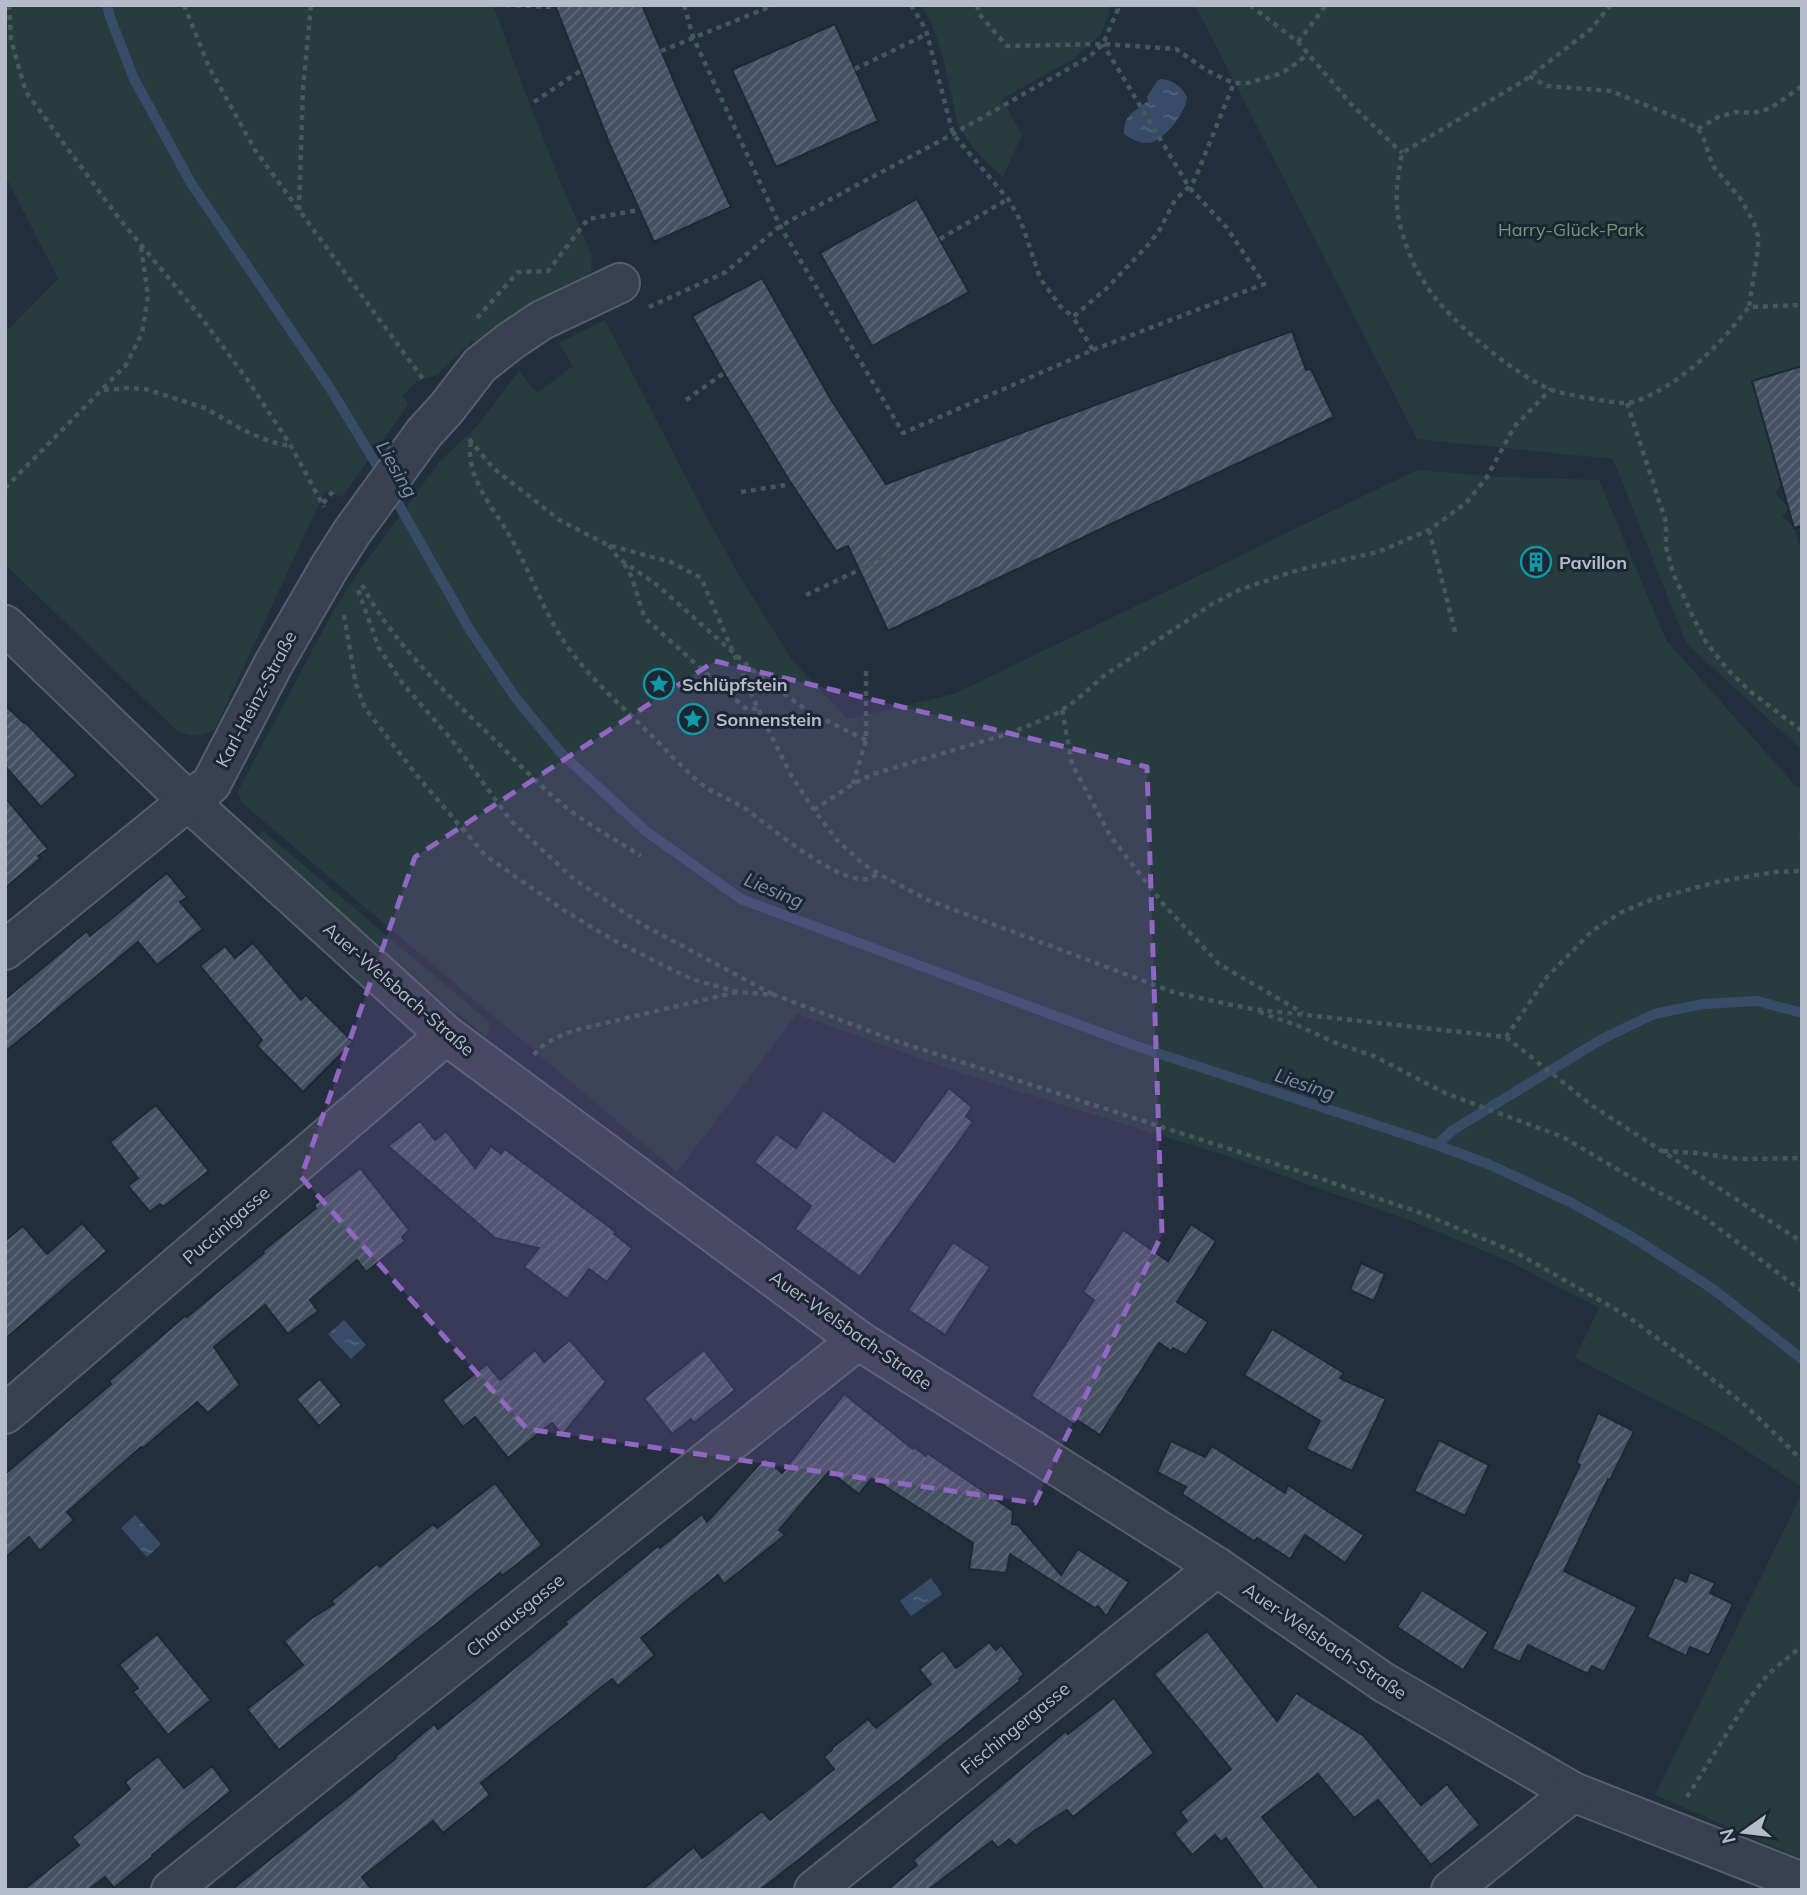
<svg xmlns="http://www.w3.org/2000/svg" width="1807" height="1895" viewBox="0 0 1807 1895" font-family="Mulish,sans-serif">
  <style>
    .green { fill: #263c3f }
    .water { fill: url(#water-ripples) }
    .lines { fill: none; stroke-linecap: round; stroke-linejoin: round }
    .stream { stroke: #394c67; stroke-width: 10 }
    .building { fill: url(#building-hatch); stroke: #1f2835; stroke-width: 2 }
    .minor-casing { stroke: #565f6c; stroke-width: 42 }
    .path { stroke: #44595c; stroke-width: 4.5; stroke-dasharray: 5 5; stroke-linecap: butt }
    .minor { stroke: #38414e; stroke-width: 38 }
    .marked { fill: #9266c3; fill-opacity: 0.2; stroke: #9266c3; stroke-width: 5; stroke-dasharray: 14 9; stroke-linejoin: round }
    .labels { text-anchor: middle; dominant-baseline: central; stroke-width: 6; stroke-linejoin: round; paint-order: stroke }
    .park-label { font-size: 18px; fill: #6b9a76; stroke: #1d2633 }
    .poi-label { font-size: 18px; font-weight: bold; fill: #b4bcc9; stroke: #1d2633; text-anchor: start }
    .street-label { font-size: 18px; fill: #b4bcc9; stroke: #1d2633 }
    .water-label { font-size: 19px; font-style: italic; fill: #7c92b1; stroke: #1d2633 }
  </style>
  <defs>
    <pattern id="water-ripples" width="26" height="14" patternUnits="userSpaceOnUse" patternTransform="scale(1.75)"><rect width="26" height="14" fill="#394c67"/><path d="M2 4q2-2 4 0t4 0M15 11q2-2 4 0t4 0" fill="none" stroke="#53647b"/></pattern>
    <pattern id="building-hatch" width="6" height="6" patternUnits="userSpaceOnUse" patternTransform="scale(1.75)"><rect width="6" height="6" fill="#455162"/><path d="M-1 1l2-2M0 6l6-6M5 7l2-2" fill="none" stroke="#5d6877"/></pattern>
  </defs>
  <rect width="100%" height="100%" fill="#242f3e"/>
  <g class="green">
    <path d="M5 5H493L522 84 560 181 592 255 591 270 585 278 484 343 472 341 437 375 417 381 403 395 408 405 342 497 325 491 215 729C201 738 188 738 175 729L5 564V333L58 279 5 175Z"/>
    <path d="M921 5H1107L1110 10 1101 34 1073 59 1002 99 1022 135 1003 177C985 161 964 142 956 118 954 110 953 100 951 92 944 62 938 31 921 5Z"/>
    <polygon points="1195,5 1802,5 1802,366 1752,381 1781,484 1775,493 1789,508 1782,517 1794,527 1802,555 1802,750 1686,643 1613,459 1417,439"/>
    <polygon points="605,320 699,503 740,577 792,660 848,719 954,694 1417,470 1499,477 1599,480 1666,640 1794,784 1802,789 1802,1487 1720,1433 1575,1358 1599,1308 1510,1262 1417,1223 1233,1158 960,1073 797,1014 677,1172 241,802 238,791 333,611 362,567 440,461 476,427 519,371 537,393 573,366 559,343"/>
    <polygon points="263,831 487,1020 490,1025 487,1037 364,941 256,841"/>
    <polygon points="1802,1493 1802,1859 1655,1795"/>
  </g>
  <g class="water">
    <path d="M1161 79C1173 80 1182 87 1187 97 1186 111 1169 134 1155 141 1145 146 1132 140 1124 134 1124 113 1134 113 1148 101L1147 97 1158 80Z"/>
    <polygon points="344,1320 366,1345 351,1359 328,1334"/>
    <polygon points="135,1515 161,1544 147,1557 121,1528"/>
    <polygon points="931,1578 942,1594 911,1616 900,1601"/>
  </g>
  <g class="lines">
    <g class="stream">
      <polyline points="107,5 110,17 134,79 191,183 330,388 384,477"/>
      <polyline points="391,491 470,630 515,697 561,753 647,832 741,899 1139,1047 1437,1145 1488,1164 1570,1202 1629,1235 1713,1289 1802,1359"/>
      <polyline points="1437,1145 1453,1130 1602,1039 1654,1014 1703,1004 1757,1001 1802,1013"/>
    </g>
  </g>
  <g class="building">
    <polygon points="555,5 642,5 680,95 731,207 654,242 610,145"/>
    <polygon points="835,24 878,121 776,167 732,70"/>
    <polygon points="917,199 969,292 872,346 820,253"/>
    <polygon points="762,278 830,398 886,484 1292,331 1306,370 1311,369 1334,417 888,631 848,546 836,551 789,480 724,373 692,316"/>
    <polygon points="1802,366 1802,526 1794,528 1752,381"/>
    <polygon points="1538,548 1547,553 1552,572 1533,577 1523,570 1522,560 1526,551"/>
    <polygon points="5,705 24,723 25,722 76,775 41,807 5,766"/>
    <polygon points="5,797 48,849 38,856 41,858 5,888"/>
    <polygon points="167,873 187,897 180,902 203,929 157,965 138,942 5,1052 5,999 87,931 90,936"/>
    <polygon points="253,943 301,1000 306,995 353,1042 303,1092 257,1046 262,1040 200,966 225,946 235,958"/>
    <polygon points="949,1088 972,1107 966,1116 973,1122 860,1277 795,1229 811,1206 754,1162 776,1134 796,1148 823,1110 894,1162"/>
    <polygon points="156,1105 209,1171 163,1207 160,1204 150,1212 128,1186 138,1178 110,1142"/>
    <polygon points="420,1121 435,1140 446,1131 475,1168 491,1146 501,1154 505,1149 616,1232 614,1234 632,1248 607,1282 589,1269 567,1299 524,1267 539,1248 495,1238 388,1146"/>
    <polygon points="360,1168 409,1230 402,1237 405,1241 366,1272 357,1260 310,1300 318,1311 288,1334 265,1305 214,1347 240,1385 208,1413 197,1402 143,1448 141,1447 67,1512 74,1520 40,1551 29,1537 5,1558 5,1474 111,1384 109,1381 185,1316 187,1317 264,1253 263,1251 316,1208 314,1205"/>
    <polygon points="82,1223 107,1251 5,1339 5,1241 23,1226 47,1254"/>
    <polygon points="1191,1224 1216,1241 1177,1302 1208,1322 1186,1355 1173,1348 1171,1351 1159,1343 1100,1435 1077,1420 1075,1425 1031,1396 1094,1300 1083,1292 1123,1230 1168,1261"/>
    <polygon points="953,1242 990,1267 945,1335 908,1310"/>
    <polygon points="1361,1263 1385,1274 1374,1301 1350,1290"/>
    <polygon points="1272,1329 1344,1373 1340,1378 1386,1399 1352,1471 1306,1449 1320,1421 1244,1375"/>
    <polygon points="570,1340 606,1382 562,1435 552,1423 508,1458 475,1417 463,1427 442,1400 487,1364 500,1380 535,1350 544,1362"/>
    <polygon points="704,1350 735,1390 694,1423 691,1419 672,1434 644,1398"/>
    <polygon points="320,1379 342,1405 319,1426 296,1399"/>
    <polygon points="844,1394 913,1449 914,1447 926,1456 927,1453 1013,1511 1012,1524 1018,1525 1061,1575 1078,1549 1129,1582 1106,1616 1098,1606 1095,1608 1010,1554 1006,1573 969,1569 973,1543 872,1478 859,1494 829,1471 779,1530 785,1535 724,1584 718,1575 641,1638 655,1655 618,1686 612,1679 481,1783 490,1795 443,1833 433,1821 362,1877 372,1890 231,1890 341,1803 396,1758 395,1757 434,1724 438,1729 502,1678 567,1624 565,1622 658,1546 660,1548 702,1514 707,1522 765,1458 782,1473"/>
    <polygon points="1598,1413 1634,1431 1610,1480 1608,1479 1564,1571 1637,1607 1604,1672 1592,1666 1588,1674 1528,1645 1520,1662 1492,1649 1580,1465 1576,1463"/>
    <polygon points="1439,1440 1489,1465 1465,1516 1414,1491"/>
    <polygon points="1171,1441 1205,1457 1212,1446 1285,1493 1288,1485 1364,1535 1345,1563 1305,1535 1290,1559 1257,1538 1254,1541 1182,1494 1186,1487 1157,1472"/>
    <polygon points="495,1483 542,1545 502,1576 500,1573 279,1750 247,1709 303,1665 284,1641 312,1618 334,1604 331,1601 377,1564 380,1567 433,1524 437,1528"/>
    <polygon points="1690,1572 1715,1583 1710,1593 1733,1604 1709,1655 1690,1647 1686,1656 1647,1637 1675,1577 1686,1582"/>
    <polygon points="1422,1590 1488,1632 1463,1670 1397,1627"/>
    <polygon points="1207,1631 1277,1721 1296,1693 1364,1736 1421,1805 1447,1784 1480,1825 1431,1865 1378,1800 1354,1818 1318,1774 1262,1817 1321,1890 1264,1890 1226,1838 1221,1842 1215,1835 1192,1855 1174,1833 1187,1821 1180,1812 1231,1769 1154,1674"/>
    <polygon points="157,1634 211,1700 168,1735 133,1692 138,1688 119,1665"/>
    <polygon points="989,1642 996,1650 1001,1645 1024,1674 1019,1679 1020,1681 910,1772 760,1890 642,1890 694,1847 702,1858 762,1811 770,1820 834,1769 824,1757 832,1750 831,1749 868,1719 876,1728 931,1684 919,1669 943,1650 956,1668"/>
    <polygon points="1114,1698 1154,1753 1073,1817 1067,1810 1034,1831 1016,1846 1009,1839 998,1848 992,1841 928,1890 887,1890 917,1865 913,1860 1066,1731 1068,1734"/>
    <polygon points="158,1756 184,1788 212,1766 231,1791 152,1855 153,1856 114,1888 105,1877 88,1890 23,1890 79,1845 72,1837 130,1789 125,1782"/>
  </g>
  <g class="lines">
    <g class="minor-casing">
      <g id="minor">
        <polyline points="5,625 188,801 446,1035 858,1340 1217,1567 1383,1682 1573,1792 1802,1882"/>
        <polyline points="5,950 188,801 211,784 274,663 329,568 352,532 424,433 446,409 480,365 512,340 542,320 620,283"/>
        <polyline points="5,1414 446,1035"/>
        <polyline points="171,1890 858,1340"/>
        <polyline points="814,1890 1217,1567"/>
        <polyline points="1451,1890 1573,1792"/>
      </g>
    </g>
    <g class="path">
      <polyline points="9,5 11,40 26,92 118,217 200,316 247,379 291,446 324,507"/>
      <polyline points="184,5 209,67 255,150 423,379"/>
      <polyline points="506,5 555,7"/>
      <polyline points="684,5 693,37 780,226 903,433 1093,350 1073,317"/>
      <polyline points="911,5 926,30 953,134 1008,199 1017,214 1024,230 1040,278 1060,306 1073,317 1107,288 1148,245 1159,231 1175,200 1189,187 1195,179 1234,83"/>
      <polyline points="977,5 979,14 1007,46 1103,44 1176,49 1206,70 1222,78 1234,83 1248,83 1279,74 1290,68 1308,54"/>
      <polyline points="1250,5 1298,42 1351,104 1402,153"/>
      <path d="M1611 5 1590 30 1525 80 1402 153C1397 182 1393 203 1402 232 1407 250 1415 269 1426 285 1448 320 1514 375 1552 390 1567 395 1583 397 1599 400 1607 401 1617 403 1625 403 1637 403 1650 395 1660 390 1698 368 1722 341 1749 307L1802 305"/>
      <polyline points="1298,42 1326,5"/>
      <polyline points="661,51 774,5"/>
      <polyline points="855,69 927,34"/>
      <polyline points="1529,76 1547,86 1611,91 1685,121 1698,129 1703,137 1713,166 1740,198 1754,223 1758,236 1758,249 1749,307"/>
      <polyline points="534,102 580,71"/>
      <polyline points="1698,129 1718,117 1736,112 1753,113 1771,108 1802,86"/>
      <polyline points="299,210 303,88 311,5"/>
      <polyline points="940,239 1008,199"/>
      <polyline points="649,307 726,272 780,226 953,134 1089,57 1103,44 1118,9 1115,5"/>
      <polyline points="477,318 518,272 548,271 588,219 639,210"/>
      <polyline points="1093,350 1264,284 1227,228 1189,187 1103,44"/>
      <polyline points="104,390 128,388 145,389 205,408 243,430 271,442 290,446"/>
      <polyline points="686,400 724,373"/>
      <polyline points="1627,403 1666,522 1666,547 1673,573 1693,617 1706,642 1727,669 1751,692 1802,731"/>
      <polyline points="469,439 493,468 561,521 608,545 671,562 701,578 758,709 791,775 814,810 836,839 862,863 879,874 928,900 1176,993 1252,1009 1506,1037 1594,1107 1802,1242"/>
      <path d="M471 442C464 476 495 510 511 538 531 573 543 612 567 646 591 680 625 709 654 738 670 754 686 772 704 786 717 795 732 800 746 809 772 828 837 884 868 879 869 878 877 875 878 874"/>
      <polyline points="5,488 126,365 142,333 148,296 141,247"/>
      <polyline points="741,492 785,485"/>
      <polyline points="323,503 336,488"/>
      <polyline points="1429,530 1456,635"/>
      <polyline points="609,545 618,558 657,585 754,671 809,712 866,740"/>
      <path d="M624 564C637 580 636 603 647 620L745 708 757 709"/>
      <path d="M362 585C395 646 449 696 498 743 523 768 552 799 582 819 601 832 621 843 641 856"/>
      <polyline points="358,590 379,648 403,684 452,740 511,821 575,880 643,925 774,995"/>
      <polyline points="806,595 891,555"/>
      <polyline points="344,615 356,685 365,708 418,777 486,856 565,911 613,940 691,979 738,992 775,995 896,1041 1301,1172 1421,1213 1517,1253 1627,1316 1690,1362 1745,1405 1802,1460"/>
      <polyline points="1062,710 1072,764 1111,837 1164,905 1219,964 1303,1013"/>
      <polyline points="853,784 866,740 866,669"/>
      <polyline points="814,810 853,784 873,774 1011,733 1054,715 1075,701 1105,675 1212,604 1239,590 1298,570 1378,552 1429,530 1466,503 1487,477 1514,427 1551,389"/>
      <polyline points="1802,832 1802,840"/>
      <polyline points="1259,1012 1299,1026 1338,1044 1374,1056 1445,1093 1563,1137 1632,1178 1701,1215 1802,1291"/>
      <polyline points="1506,1037 1547,977 1592,931 1622,912 1653,899 1721,881 1775,872 1802,871"/>
      <path d="M534 1055C544 1041 560 1036 576 1030L737 992"/>
      <polyline points="1663,1151 1697,1153 1739,1159 1802,1158"/>
      <polyline points="1687,1797 1744,1706 1768,1674 1802,1646"/>
    </g>
    <use href="#minor" class="minor"/>
  </g>
  <path class="marked" d="M715 661 1147 767 1162 1234 1035 1503 527 1429 301 1177 415 857Z"/>
  <defs>
    <g id="building-ring" transform="scale(1.575)"><circle r="9.5" fill="#1d2633" stroke="#0f9aa8" stroke-width="1.5"/><path d="M-4-6H4V6H1V3H-1V6H-4ZM-2.5-4.3h1.7v1.8h-1.7ZM.8-4.3h1.7v1.8H.8ZM-2.5-1h1.7V.8h-1.7ZM.8-1h1.7V.8H.8Z" fill="#0f9aa8"/></g>
    <g id="sight-ring" transform="scale(1.575)"><circle r="9.5" fill="#1d2633" stroke="#0f9aa8" stroke-width="1.5"/><path d="M0-6L1.8-2.2L6-1.7L2.9 1.2L3.7 5.4L0 3.3L-3.7 5.4L-2.9 1.2L-6-1.7L-1.8-2.2Z" fill="#0f9aa8"/></g>
  </defs>
  <g fill-rule="evenodd">
    <use href="#building-ring" x="1536" y="562"/>
    <use href="#sight-ring" x="659" y="684"/>
    <use href="#sight-ring" x="693" y="719"/>
  </g>
  <g class="labels">
    <g class="park-label">
      <text x="1571" y="229">Harry-Glück-Park</text>
    </g>
    <g class="poi-label">
      <text x="1559" y="562">Pavillon</text>
      <text x="682" y="684">Schlüpfstein</text>
      <text x="716" y="719">Sonnenstein</text>
    </g>
    <g class="street-label">
      <text transform="translate(256 699) rotate(-62)">Karl-Heinz-Straße</text>
      <text transform="translate(399 989) rotate(41)">Auer-Welsbach-Straße</text>
      <text transform="translate(226 1225) rotate(-41)">Puccinigasse</text>
      <text transform="translate(851 1330) rotate(35)">Auer-Welsbach-Straße</text>
      <text transform="translate(515 1615) rotate(-39)">Charausgasse</text>
      <text transform="translate(1325 1641) rotate(34)">Auer-Welsbach-Straße</text>
      <text transform="translate(1015 1728) rotate(-39)">Fischingergasse</text>
    </g>
    <g class="water-label">
      <text transform="translate(397 469) rotate(60)">Liesing</text>
      <text transform="translate(774 890) rotate(23)">Liesing</text>
      <text transform="translate(1305 1084) rotate(19)">Liesing</text>
    </g>
  </g>
  <rect width="1807" height="1895" fill="none" stroke="#b4bcc9" stroke-width="14"/>
  <g transform="translate(1744 1832) rotate(256)" stroke="#1d2633" stroke-width="5" paint-order="stroke">
  <path d="M0-5L12 26L0 18L-12 26Z" fill="#b4bcc9"/>
  <text y="-10" font-size="19" font-weight="bold" text-anchor="middle" fill="#b4bcc9">N</text>
  </g>
</svg>
